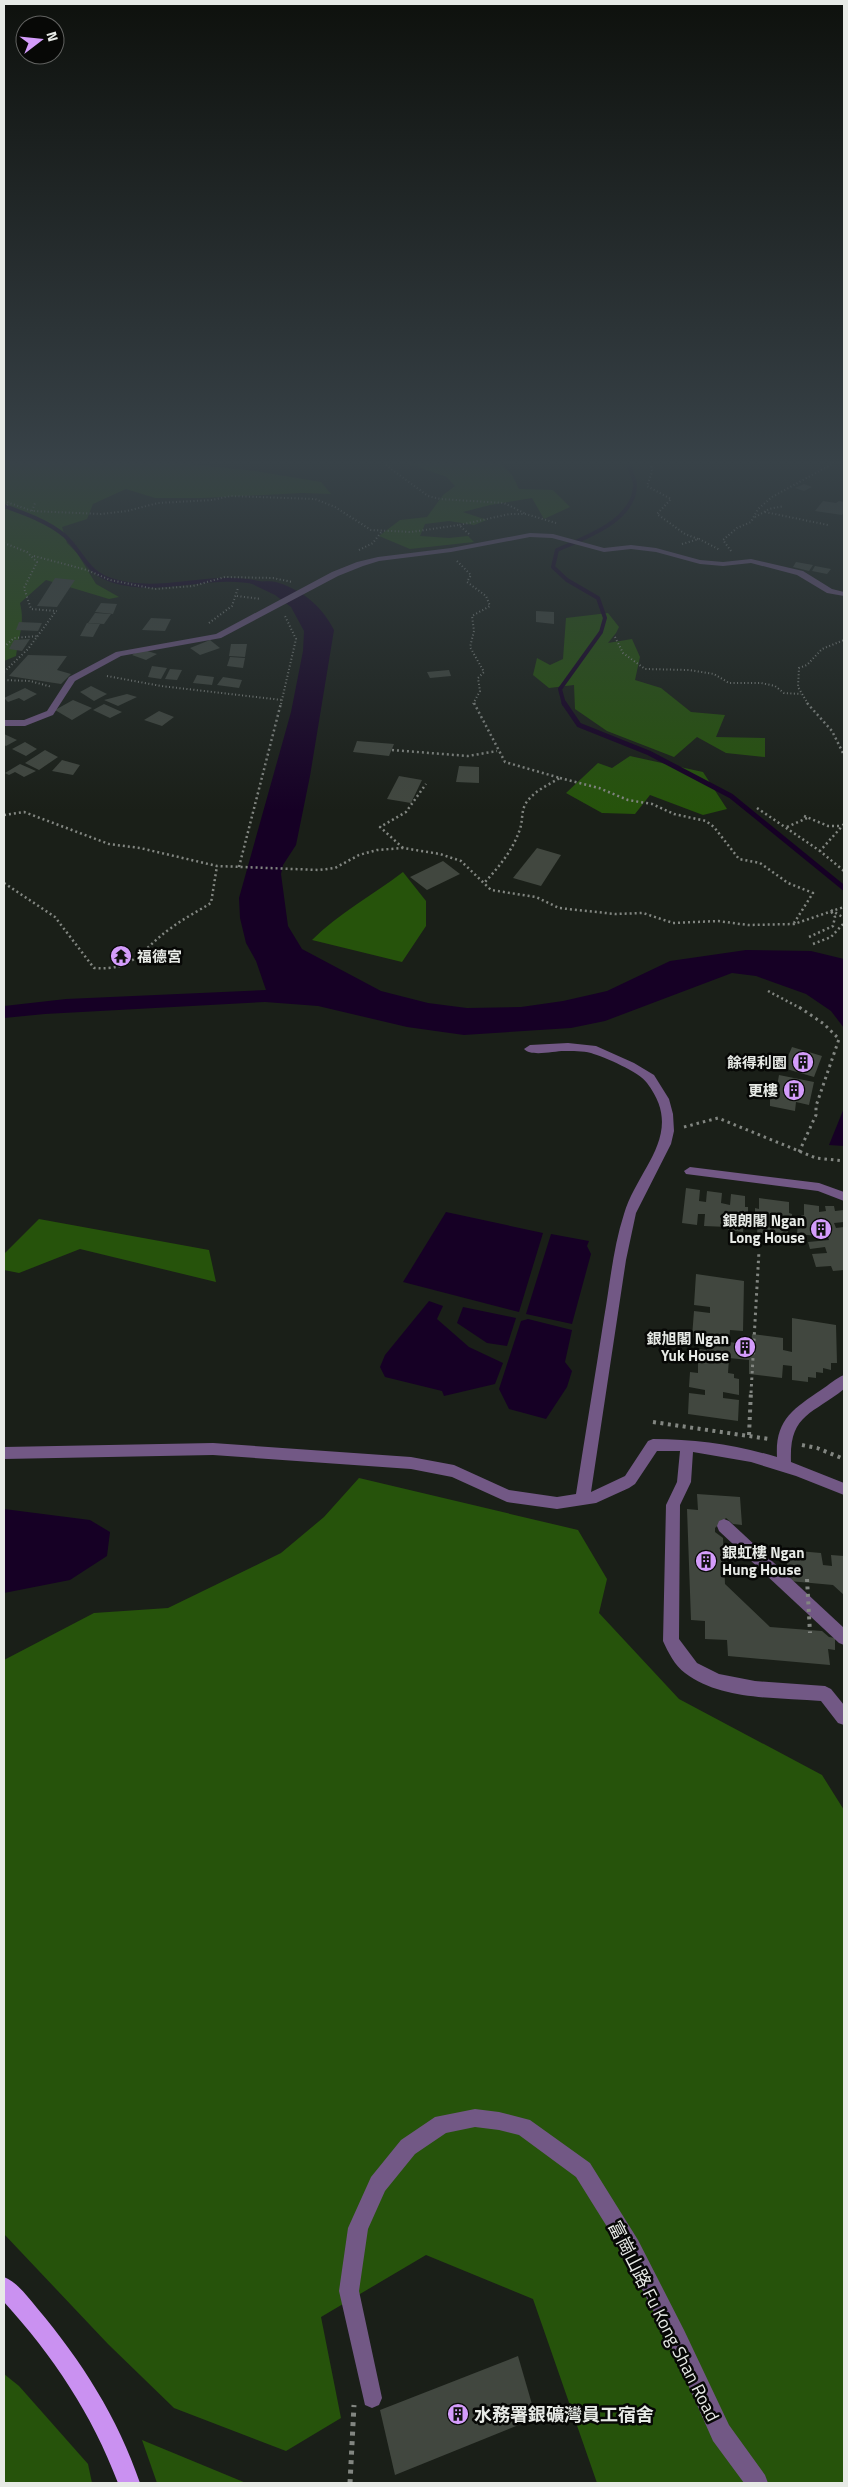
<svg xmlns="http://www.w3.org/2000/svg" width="848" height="2487" viewBox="0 0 848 2487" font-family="'Titillium Web','Noto Sans TC',sans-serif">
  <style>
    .forest { fill: #26530b }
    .water { fill: #160025 }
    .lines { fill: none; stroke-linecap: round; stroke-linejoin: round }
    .stream-far1 { stroke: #160025; stroke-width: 4 }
    .stream { stroke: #160025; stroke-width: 5 }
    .building { fill: #41473f }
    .path-far4 { stroke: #828681; stroke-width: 2; stroke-dasharray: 1 2.5; stroke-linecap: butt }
    .path-far3 { stroke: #828681; stroke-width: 2.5; stroke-dasharray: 2 3; stroke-linecap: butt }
    .path-far2 { stroke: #828681; stroke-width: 3; stroke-dasharray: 2.5 4; stroke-linecap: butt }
    .path-far1 { stroke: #828681; stroke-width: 4; stroke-dasharray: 3 4.5; stroke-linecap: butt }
    .path { stroke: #828681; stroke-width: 5; stroke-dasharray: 4 5.5; stroke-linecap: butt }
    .minor { fill: #725885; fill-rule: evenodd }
    .major { fill: #ca91f1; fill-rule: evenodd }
    .path-bridge { stroke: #828681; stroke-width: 4; stroke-dasharray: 3 4.5; stroke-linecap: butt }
    .labels { text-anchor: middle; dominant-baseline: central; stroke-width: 5; stroke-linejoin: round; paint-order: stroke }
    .poi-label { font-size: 15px; font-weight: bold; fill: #e7eae6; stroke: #070806; text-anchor: end }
    .near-street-label { font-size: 18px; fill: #e7eae6; stroke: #070806 }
    .near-poi-label { font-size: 18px; font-weight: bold; fill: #e7eae6; stroke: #070806; text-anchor: start }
  </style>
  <rect width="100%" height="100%" fill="#1a1f18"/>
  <g class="forest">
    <path d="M4 463H180L255 471 321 482 331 494 302 493 203 498H155L126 489 93 504 87 519 62 527 67 543 77 553 96 584 119 597 109 599 46 580 20 603C25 624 19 634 16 656L4 661Z"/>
    <polygon points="407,463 499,463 512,475 519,489 553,490 570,507 544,519 532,498 490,505 463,512 487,520 474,525 449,521 425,524 420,536 449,538 468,536 474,542 410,549 379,536 400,520 427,517 443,495 455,486 447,477"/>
    <polygon points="608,613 619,627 616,633 608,643 632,639 640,657 635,680 661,688 691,712 725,715 716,737 765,738 765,757 726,753 697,737 674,757 607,731 575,709 574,685 549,688 533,675 537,658 550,665 563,659 566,618"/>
    <polygon points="630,756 703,772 727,809 703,815 650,795 635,814 602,813 566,793 598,763 612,768"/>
    <path d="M403 872 426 901V926L402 962 312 940C339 913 373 895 403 872Z"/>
    <polygon points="39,1219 209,1250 216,1282 80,1249 19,1273 4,1270 4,1254"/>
    <polygon points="359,1478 578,1530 607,1579 599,1613 679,1699 822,1775 844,1810 844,2483 597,2483 533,2299 426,2255 321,2317 341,2418 286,2451 174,2408 108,2344 4,2234 4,1660 94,1613 168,1608 281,1553 324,1517"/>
    <polygon points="4,2374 19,2386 88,2464 92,2483 4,2483"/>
    <polygon points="142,2440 246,2483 157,2483"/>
  </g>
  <g class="water">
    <path d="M248 582C258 582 270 580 279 583 304 591 323 608 334 630L310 776 296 845 283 865 281 874 288 926 302 949 381 991 428 1003 467 1008 521 1007 563 1001 607 991 670 961 746 950 811 951 844 959V1028L831 1011 806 994 756 976 732 973 605 1021 571 1028 464 1035 407 1027 318 1006 265 1002 45 1014 4 1018V1006L66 999 266 990 256 961 246 943 240 918 239 898 291 712 303 651 304 631 291 607 275 595Z"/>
    <polygon points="844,1108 844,1146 829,1145"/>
    <polygon points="446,1212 543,1233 519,1312 403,1282"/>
    <polygon points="551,1234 589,1241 587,1246 591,1254 572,1324 526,1314"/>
    <polygon points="429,1301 443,1306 437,1319 469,1347 503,1363 495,1384 444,1396 442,1391 385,1377 380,1367 385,1355"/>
    <polygon points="463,1307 516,1318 507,1346 487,1343 457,1323"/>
    <polygon points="528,1319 572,1330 565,1362 572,1371 567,1387 546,1419 509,1409 499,1389 521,1321"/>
    <polygon points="4,1509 90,1520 110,1532 107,1556 70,1580 4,1593"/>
  </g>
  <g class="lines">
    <g class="stream-far1">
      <path d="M4 506C24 513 49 522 65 536 84 554 86 573 114 581 164 596 216 569 265 585"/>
      <path d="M564 704 560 689 601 632 605 618 598 598 567 580 553 567 557 550C584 538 635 521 635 485 635 478 630 470 627 463"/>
    </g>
    <polyline class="stream" points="564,703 579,725 649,753 731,796 844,888"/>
  </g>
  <g class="building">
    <polygon points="804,484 812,487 804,491 795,488"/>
    <polygon points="823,501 836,503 839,501 844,502 844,512 842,515 815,511"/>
    <polygon points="796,562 813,565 809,571 793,567"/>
    <polygon points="815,566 831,569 827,574 812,571"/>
    <polygon points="55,578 75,580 57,607 37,606"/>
    <polygon points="101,603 117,604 113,614 95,612"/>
    <polygon points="536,611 554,612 554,624 536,622"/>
    <polygon points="95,613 111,614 104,624 88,623"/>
    <polygon points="151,618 171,619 165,631 142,630"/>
    <polygon points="19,622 42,623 38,631 16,630"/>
    <polygon points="87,623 100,624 93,637 80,636"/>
    <polygon points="30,639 22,651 9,649 14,640"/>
    <polygon points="210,640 220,648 200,655 190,648"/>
    <polygon points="231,644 247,644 245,657 229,656"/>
    <polygon points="141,649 157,654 146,660 132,655"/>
    <polygon points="28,655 67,656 57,670 71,674 61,684 9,676"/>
    <polygon points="230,657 245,658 243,668 227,666"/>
    <polygon points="152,666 167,668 161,679 148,677"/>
    <polygon points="170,669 182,670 177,680 165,679"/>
    <polygon points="449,670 451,676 430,678 427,672"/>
    <polygon points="197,675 214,677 212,685 193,683"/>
    <polygon points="223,677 242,680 239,688 217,685"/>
    <polygon points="91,686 107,694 94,701 80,692"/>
    <polygon points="25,688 37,694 24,701 19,698 8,702 4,698"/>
    <polygon points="127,694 137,697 118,706 104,700"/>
    <polygon points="73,700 92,708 72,720 55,710"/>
    <polygon points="104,704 122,712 110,718 93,710"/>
    <polygon points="159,711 174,717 162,726 144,720"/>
    <polygon points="4,734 17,740 6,746 4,745"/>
    <polygon points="357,741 394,744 389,756 353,752"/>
    <polygon points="25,742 37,749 26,756 12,749"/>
    <polygon points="45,750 58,757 39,770 25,763"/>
    <polygon points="62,760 80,765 73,775 52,771"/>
    <polygon points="20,764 36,771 24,777 15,772 9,775 5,773"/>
    <polygon points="459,766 479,767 479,783 456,782"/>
    <polygon points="399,776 422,780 411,803 387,799"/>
    <polygon points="537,848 561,855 541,886 513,878"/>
    <polygon points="443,861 460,874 427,890 410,877"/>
    <polygon points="792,1047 822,1056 814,1077 783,1068"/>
    <polygon points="779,1075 814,1082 809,1105 796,1102 795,1111 770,1106 770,1097 775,1098"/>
    <polygon points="686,1188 700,1190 699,1201 706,1202 707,1191 722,1193 721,1203 730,1205 731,1194 745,1196 745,1207 748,1207 748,1212 755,1213 755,1208 759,1209 759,1198 789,1202 789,1213 792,1214 792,1218 801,1219 801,1215 804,1215 804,1204 819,1206 819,1212 826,1211 825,1206 834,1206 835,1211 844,1210 844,1222 834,1223 836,1228 844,1227 844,1270 833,1271 831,1266 816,1267 812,1254 827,1253 825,1247 810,1249 808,1242 829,1240 828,1237 797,1234 798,1223 792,1222 792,1227 788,1227 788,1238 757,1234 758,1222 755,1222 755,1217 747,1216 747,1221 744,1220 743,1232 728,1230 728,1227 704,1226 705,1214 698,1214 697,1225 682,1223"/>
    <polygon points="696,1274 744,1281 743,1331 730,1330 729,1342 751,1345 752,1334 783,1338 783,1350 792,1352 792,1318 836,1325 837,1363 831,1363 831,1370 823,1368 823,1373 816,1372 816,1378 808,1377 808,1382 792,1380 792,1366 783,1365 782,1378 749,1374 749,1360 729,1358 728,1373 734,1374 734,1378 739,1379 739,1395 723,1392 723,1398 739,1400 738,1421 688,1414 689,1393 705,1395 705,1390 689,1387 690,1372 698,1373 698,1362 691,1361 692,1348 707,1350 708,1340 692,1337 694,1311 710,1313 710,1307 694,1305"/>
    <polygon points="697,1494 740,1497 742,1525 733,1524 726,1518 715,1528 715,1532 723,1538 725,1584 770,1627 822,1631 829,1637 835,1638 835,1650 828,1649 830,1665 728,1656 727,1640 705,1639 705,1621 691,1620 687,1509 698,1510"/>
    <polygon points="786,1550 821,1553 823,1565 832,1566 831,1555 844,1556 844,1595 833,1585 789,1581"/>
    <polygon points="518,2356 536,2418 395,2475 380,2410"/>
  </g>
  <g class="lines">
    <g class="path-far4">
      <polyline points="383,463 428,496 440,499 504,503 526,514"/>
      <polyline points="651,463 652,472 647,486 671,499 657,514 685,534 698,539"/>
      <polyline points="4,501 32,511 101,514 127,511 158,503 212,500 231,496 315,499 335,507 371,530 411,532 459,525"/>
      <polyline points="4,507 10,503"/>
      <polyline points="32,511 35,503"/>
      <polyline points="765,512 828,525"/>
      <polyline points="755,517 769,509 784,506"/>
      <polyline points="469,534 459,525 510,514 526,514 556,523"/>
      <polyline points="4,543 27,552 37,562 24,588 31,609 57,611"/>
      <polyline points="682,544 699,539 720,550"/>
      <polyline points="359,550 373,543 382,531"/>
      <polyline points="731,551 723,540 737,528 751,522 758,509 772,497 834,463"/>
      <polyline points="34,556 87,570 110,580 155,589 193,586 225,577 273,578 292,582"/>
      <polyline points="457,561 471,575 467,582 486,596 490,606 472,616 474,631 470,647 484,672 478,678 480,691 473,704"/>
      <polyline points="237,596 261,599"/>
      <polyline points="209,623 232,606 238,588"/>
      <polyline points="615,637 623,653 645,669 689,670 714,674 729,683 761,683 775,686 784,693 801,694"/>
      <polyline points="4,647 14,638 38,636"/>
      <polyline points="4,672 28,649 56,611"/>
      <polyline points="107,676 161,686 282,700"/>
      <polyline points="4,680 30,681 52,687"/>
      <polyline points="281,704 296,639 284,614"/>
      <polyline points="808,704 798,687 799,668 807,665 822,649 844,640"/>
    </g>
    <g class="path-far3">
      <path d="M474 703 505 762 560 778C548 785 534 791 526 803 521 811 523 820 520 829 513 850 499 867 484 883"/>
      <polyline points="807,703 832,731 844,755"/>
      <polyline points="392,750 468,756 497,751"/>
      <polyline points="560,778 599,788 628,800 652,804 674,814 706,821 714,827 739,859 760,863 788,883 813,893 794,923"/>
      <polyline points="757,808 820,851"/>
      <polyline points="4,815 24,812 109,844 140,848 217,866 319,870 335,868 359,855 377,850 403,848 440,854 461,861 491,890 536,897 559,908 615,914 643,913 673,923 718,921 748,925 794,924 844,907"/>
      <polyline points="804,816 828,826 840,826"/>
      <polyline points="844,824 820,851 844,871"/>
      <polyline points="787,827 807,818"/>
      <polyline points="403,848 380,827 406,812 426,784"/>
      <polyline points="239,867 281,703"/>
      <path d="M4 883 55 917 94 968C136 971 141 949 171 928 183 919 198 911 211 903L217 866"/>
      <polyline points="831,910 844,918"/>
      <polyline points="809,937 833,926 835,917 830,910"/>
      <polyline points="813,944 831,937 844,923"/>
      <polyline points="768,991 802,1009"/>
    </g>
    <g class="path-far2">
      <polyline points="684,1127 718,1118 816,1158 844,1161"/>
      <polyline points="799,1152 816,1115 816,1106 839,1039 824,1024 799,1007"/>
      <polyline points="751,1393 759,1251"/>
    </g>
    <g class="path-far1">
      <polyline points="653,1422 769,1439"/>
      <polyline points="749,1435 751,1391"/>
      <polyline points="802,1445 817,1448 844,1459"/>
    </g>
    <polyline class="path" points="350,2483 354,2405"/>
    <g class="minor">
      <polygon points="530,533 553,534 604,548 631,545 656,548 700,560 723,562 751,559 803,571 832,589 844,592 844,596 827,593 797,575 751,563 723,566 700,564 656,552 631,549 604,552 552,538 530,537 451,552 379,561 363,566 338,576 221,638 121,656 75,681 53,715 25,726 4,726 4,720 24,720 47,711 69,677 116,652 216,634 332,572 357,562 378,557 451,548"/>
      <path d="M568 1043 596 1046 634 1063 654 1075 669 1099 673 1114 674 1131 671 1144 636 1213 626 1260 591 1492 625 1476 648 1441 653 1439C696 1439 736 1445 777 1457 775 1420 793 1409 821 1390 829 1385 836 1378 844 1375V1389C812 1415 789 1414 791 1462L844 1483V1495L796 1476 751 1462 693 1452 691 1482 680 1505 679 1639 697 1663 719 1674 755 1681 825 1686 831 1689 844 1705V1725L838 1723 821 1701C777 1697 722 1701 685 1673 675 1666 668 1652 663 1641L666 1505 677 1482 680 1451H657L635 1484 629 1488 596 1503 557 1509 507 1502 452 1477 411 1469 213 1455 4 1459V1447L213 1443 411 1457 454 1465 509 1490 557 1497 576 1494C585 1435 595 1377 604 1318 610 1284 613 1248 624 1214 638 1167 686 1134 647 1083 640 1072 604 1057 591 1053 583 1051 572 1051 564 1051 554 1051 531 1057 524 1049L530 1045Z"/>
      <polygon points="690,1167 819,1183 844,1192 844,1201 818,1191 686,1174 684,1171"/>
      <polygon points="724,1519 729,1521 844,1628 844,1645 839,1643 719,1531 717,1526 719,1521"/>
      <polygon points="475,2109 499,2112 530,2120 590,2163 638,2240 684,2330 729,2425 765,2475 768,2483 744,2483 713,2441 670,2344 624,2254 576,2177 519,2135 499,2130 475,2127 446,2133 415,2154 385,2191 368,2229 359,2291 382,2398 379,2405 372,2408 365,2405 339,2291 348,2228 371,2177 401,2140 435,2117"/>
    </g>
    <path class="major" d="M4 2277C17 2282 28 2297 37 2308 81 2360 118 2418 140 2483H118C92 2414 53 2356 4 2302Z"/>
    <polyline class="path-bridge" points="807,1579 810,1633"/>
  </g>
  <linearGradient id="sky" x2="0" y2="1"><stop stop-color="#0e110d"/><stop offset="0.57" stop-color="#384248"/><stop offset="1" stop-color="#384248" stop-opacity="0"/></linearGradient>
  <rect width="848" height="811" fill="url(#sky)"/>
  <defs>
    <g id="temple-disc" transform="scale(1.125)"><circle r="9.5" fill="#d49cfb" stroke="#070806"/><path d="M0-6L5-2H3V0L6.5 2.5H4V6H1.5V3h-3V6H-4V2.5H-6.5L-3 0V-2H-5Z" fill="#111"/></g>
    <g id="building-disc" transform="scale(1.125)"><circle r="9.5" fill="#d49cfb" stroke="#070806"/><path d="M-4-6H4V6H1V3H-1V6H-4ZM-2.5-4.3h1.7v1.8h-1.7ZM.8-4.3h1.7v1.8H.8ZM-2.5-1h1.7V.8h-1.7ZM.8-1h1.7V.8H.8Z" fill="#111"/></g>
  </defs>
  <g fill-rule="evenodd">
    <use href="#temple-disc" x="121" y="956"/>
    <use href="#building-disc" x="803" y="1062"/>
    <use href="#building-disc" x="794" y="1090"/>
    <use href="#building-disc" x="821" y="1229"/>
    <use href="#building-disc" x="745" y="1347"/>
    <use href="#building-disc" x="706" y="1561"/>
    <use href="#building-disc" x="458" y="2414"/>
  </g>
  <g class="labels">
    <g class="poi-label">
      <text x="137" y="956" text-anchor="start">福德宮</text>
      <text x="787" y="1062">餘得利園</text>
      <text x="778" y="1090">更樓</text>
      <text x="805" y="1220">銀朗閣 Ngan<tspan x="805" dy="17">Long House</tspan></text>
      <text x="729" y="1338">銀旭閣 Ngan<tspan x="729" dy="17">Yuk House</tspan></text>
      <text x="722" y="1552" text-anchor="start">銀虹樓 Ngan<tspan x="722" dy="17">Hung House</tspan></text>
    </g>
    <g class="near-street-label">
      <text transform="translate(664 2321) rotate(63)">富崗山路 Fu Kong Shan Road</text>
    </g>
    <g class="near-poi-label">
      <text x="474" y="2414">水務署銀礦灣員工宿舍</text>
    </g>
  </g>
  <rect width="848" height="2487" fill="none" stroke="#e7eae6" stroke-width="10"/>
  <g transform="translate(40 40) rotate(74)"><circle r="24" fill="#070806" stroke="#616260"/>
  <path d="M0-4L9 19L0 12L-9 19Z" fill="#d49cfb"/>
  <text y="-8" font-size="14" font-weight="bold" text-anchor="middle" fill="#e7eae6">N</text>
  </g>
</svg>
